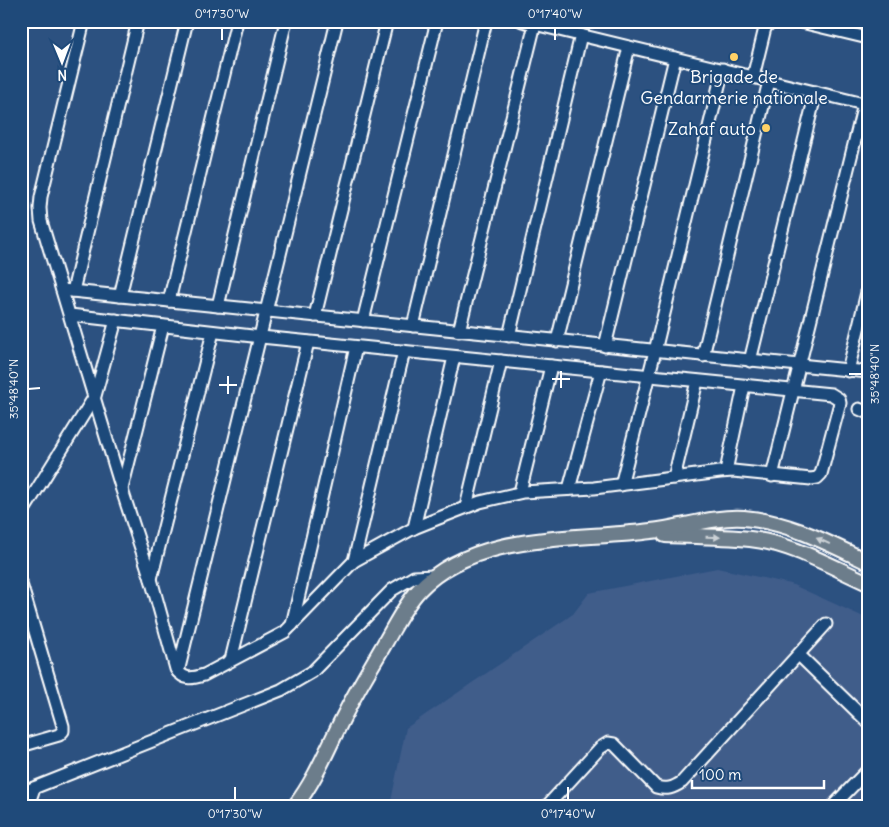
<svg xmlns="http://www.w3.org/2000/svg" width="889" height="827" viewBox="0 0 889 827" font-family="Delius,sans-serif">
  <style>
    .built { fill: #405d8a }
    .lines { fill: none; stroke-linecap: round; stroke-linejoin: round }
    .minor-casing { stroke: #fff; stroke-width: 15 }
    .major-casing { stroke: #fff; stroke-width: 18 }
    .minor { stroke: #1f4a7a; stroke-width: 11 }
    .major { stroke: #6c7d8b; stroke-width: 14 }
    .oneway { fill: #ccd2d6 }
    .ticks { fill: none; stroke: #fff; stroke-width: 2 }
    .poi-dot { fill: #ffd166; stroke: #1f4a7a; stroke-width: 2 }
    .labels { text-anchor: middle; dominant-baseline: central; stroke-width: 4; stroke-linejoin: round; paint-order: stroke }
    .poi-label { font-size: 18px; fill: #fff; stroke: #1f4a7a }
    .neatline { fill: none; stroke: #fff; stroke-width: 2 }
    .ticks-label { font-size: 12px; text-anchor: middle; fill: #fff }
  </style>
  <rect width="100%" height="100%" fill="#2c5180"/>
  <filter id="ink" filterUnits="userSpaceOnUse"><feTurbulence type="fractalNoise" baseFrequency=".02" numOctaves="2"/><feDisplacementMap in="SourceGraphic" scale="10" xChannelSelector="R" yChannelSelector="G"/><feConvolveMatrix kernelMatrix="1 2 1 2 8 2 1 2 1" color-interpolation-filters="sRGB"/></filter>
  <g filter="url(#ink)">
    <polygon class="built" points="717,568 791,584 868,619 868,806 390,806 406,728 573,614 589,593"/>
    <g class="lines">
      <g class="minor-casing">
        <g id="minor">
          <polyline points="522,21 868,105"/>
          <polyline points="797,21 868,38"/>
          <polyline points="753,77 765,28 771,21"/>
          <polyline points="62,290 868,372"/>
          <polyline points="73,291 138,21"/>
          <polyline points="120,296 187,21"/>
          <polyline points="169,301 237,21"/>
          <polyline points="218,306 286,21"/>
          <path d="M70 315 261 337 831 394 839 399 840 403 821 474 817 478 811 479 733 471 720 472 594 488 523 492 480 502 439 518 414 528 354 561 285 632 204 675C191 679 184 680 176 669L151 579 122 490 41 221 40 208 41 197 84 21"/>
          <polyline points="315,316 387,21"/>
          <polyline points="363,321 437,21"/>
          <polyline points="413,326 486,21"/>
          <polyline points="459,331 535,24"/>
          <polyline points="509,336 581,35"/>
          <polyline points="557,341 629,47"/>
          <polyline points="605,346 675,58"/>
          <polyline points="703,356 769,81"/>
          <polyline points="750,361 816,92"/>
          <polyline points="848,371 868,288"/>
          <polyline points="859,409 868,413"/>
          <polyline points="726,471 744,386"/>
          <polyline points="772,476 864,104"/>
          <polyline points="674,478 697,381"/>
          <polyline points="621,485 655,351 723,69"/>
          <polyline points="122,489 163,326"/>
          <polyline points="569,489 601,371"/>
          <polyline points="520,492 551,366"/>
          <polyline points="466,507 501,361"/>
          <polyline points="21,515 95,396 116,320"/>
          <polyline points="414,528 454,357"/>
          <polyline points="354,561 404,351"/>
          <polyline points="151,579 213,332"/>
          <polyline points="21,584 63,726 63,731 59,735 21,746"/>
          <polyline points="292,625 356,347"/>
          <polyline points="799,655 868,722"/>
          <polyline points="231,660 308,342"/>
          <polyline points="178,672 337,21"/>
          <polyline points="21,793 281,690 312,672 392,590 414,577 434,576"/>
          <polyline points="28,806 34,788"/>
          <path d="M547 806 600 748 608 743 614 744 656 787C667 790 673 788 682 782L826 624"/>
          <polyline points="833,806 868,770"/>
        </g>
      </g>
      <g class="major-casing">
        <g id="major">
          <path d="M665 535C693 536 722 536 750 539 791 543 830 566 868 583"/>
          <path d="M295 806C317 778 330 742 347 710 359 686 373 664 386 641 396 624 405 605 419 590 475 531 575 541 651 531 681 528 713 516 744 518 789 522 828 543 868 562"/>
        </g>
      </g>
      <use href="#minor" class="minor"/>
      <use href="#major" class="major"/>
    </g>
    <defs><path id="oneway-solid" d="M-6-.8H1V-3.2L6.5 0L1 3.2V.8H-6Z" transform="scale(1.25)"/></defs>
    <g class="oneway">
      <use href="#oneway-solid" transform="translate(713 537) rotate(2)"/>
      <use href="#oneway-solid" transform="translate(823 541) rotate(-156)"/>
    </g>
  </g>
  <path class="ticks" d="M222 28V40M555 28V40M561 371V388M849 374H862M228 376V394M552 379H570M219 385H237M28 389 40 388M235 787V800M568 787V800"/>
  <g class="poi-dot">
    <circle cx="734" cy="57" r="5"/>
    <circle cx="766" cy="128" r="5"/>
  </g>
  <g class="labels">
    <g class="poi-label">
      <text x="734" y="76">Brigade de<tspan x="734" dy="21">Gendarmerie nationale</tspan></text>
      <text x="756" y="128" text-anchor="end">Zahaf auto</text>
    </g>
  </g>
  <rect width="889" height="827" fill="none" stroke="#1f4a7a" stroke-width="55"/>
  <g transform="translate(62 62) rotate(179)" stroke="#1f4a7a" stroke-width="4" paint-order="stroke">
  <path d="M0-4L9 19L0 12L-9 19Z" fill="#ffffff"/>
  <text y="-8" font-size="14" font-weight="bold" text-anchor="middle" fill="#ffffff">N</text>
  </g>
  <path d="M692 780v8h132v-8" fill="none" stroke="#ffffff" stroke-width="2.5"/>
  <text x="699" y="780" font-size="15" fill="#ffffff" stroke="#1f4a7a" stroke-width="4" paint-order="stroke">100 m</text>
  <rect x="28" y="28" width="834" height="772" class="neatline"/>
  <g class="ticks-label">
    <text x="222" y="18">0°17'30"W</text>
    <text x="555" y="18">0°17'40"W</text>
    <text transform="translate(875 374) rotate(-90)" y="4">35°48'40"N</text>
    <text transform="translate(14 389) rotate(-90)" y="4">35°48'40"N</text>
    <text x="235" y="818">0°17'30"W</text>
    <text x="568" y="818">0°17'40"W</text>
  </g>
</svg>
